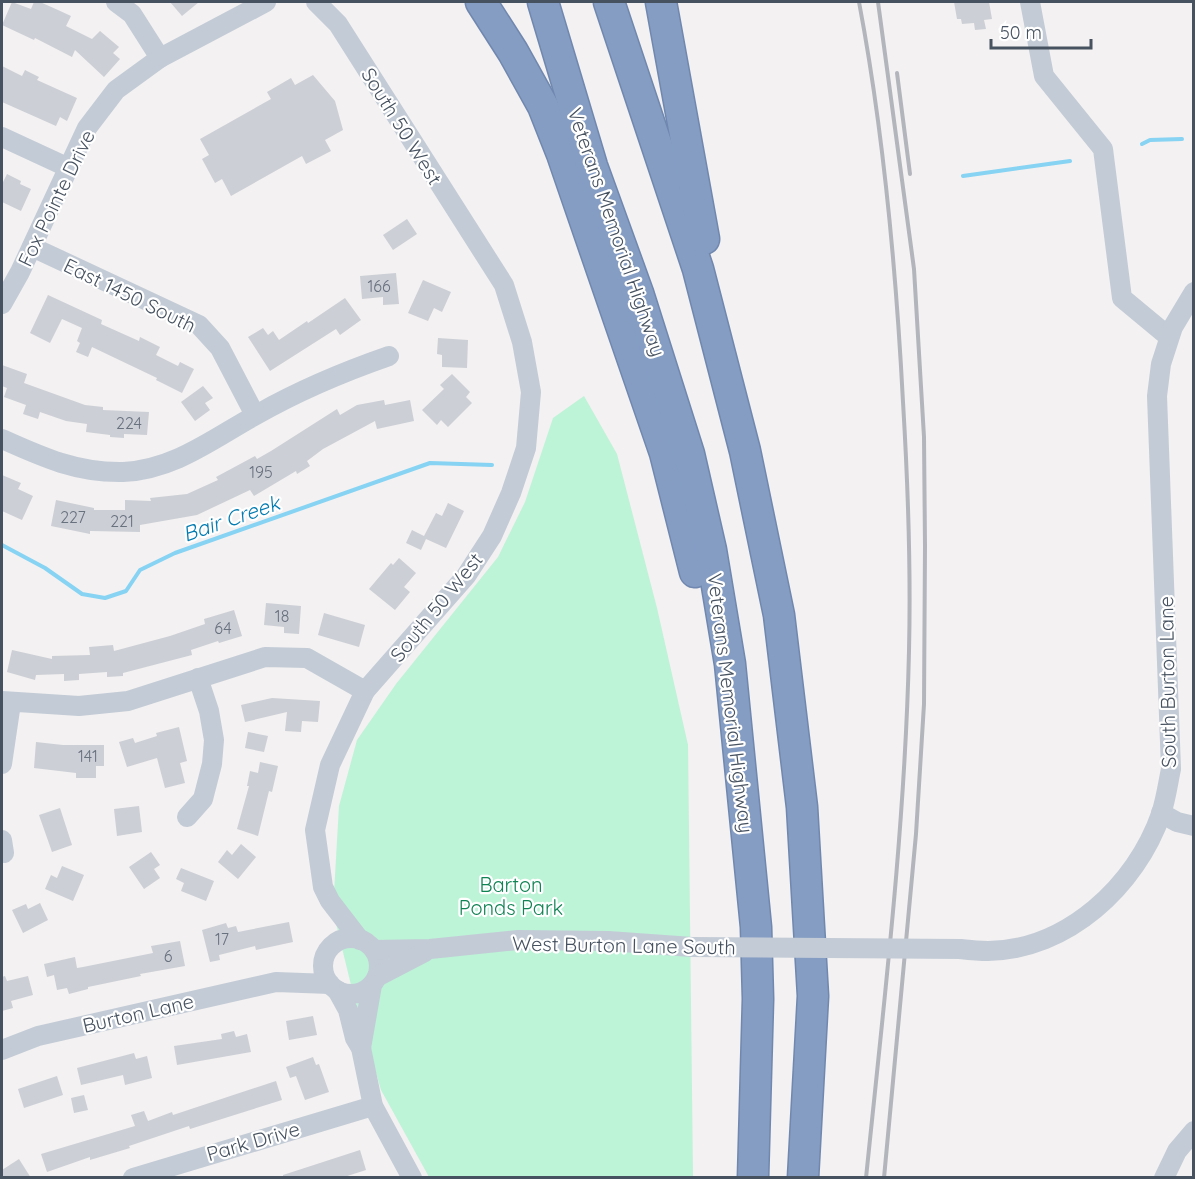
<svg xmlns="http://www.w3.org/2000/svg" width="1195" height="1179" viewBox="0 0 1195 1179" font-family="Quicksand,sans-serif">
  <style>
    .green { fill: #bdf3d7 }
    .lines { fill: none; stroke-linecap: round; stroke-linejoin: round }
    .stream { stroke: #86d3f3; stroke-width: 4 }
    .building { fill: #cccfd6 }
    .highway-casing { stroke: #7088af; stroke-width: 33 }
    .minor { stroke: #c3cbd6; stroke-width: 20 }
    .highway { stroke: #859dc3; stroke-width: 30 }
    .rail { stroke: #b2b5bc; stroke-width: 4 }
    .minor-bridge { stroke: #c3cbd6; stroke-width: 20 }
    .labels { text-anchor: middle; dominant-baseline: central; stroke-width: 4.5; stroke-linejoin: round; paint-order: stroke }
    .number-label { font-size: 16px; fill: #68717e }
    .street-label { font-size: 20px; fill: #475260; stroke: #fff }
    .park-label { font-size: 20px; fill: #108354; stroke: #fff }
    .water-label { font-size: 21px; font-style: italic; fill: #027bb1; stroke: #fff }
  </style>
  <rect width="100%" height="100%" fill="#f3f1f1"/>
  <polygon class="green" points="584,396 617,454 657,608 688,745 693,1177 429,1177 381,1090 352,989 333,911 339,806 357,740 396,684 498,557 525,502 553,418"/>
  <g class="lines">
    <g class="stream">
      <polyline points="1142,144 1150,140 1182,139"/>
      <polyline points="963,176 1070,161"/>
      <polyline points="2,545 45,568 82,594 105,598 126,591 140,570 175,553 430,463 492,465"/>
    </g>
  </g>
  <g class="building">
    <polygon points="12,2 31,9 34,2 40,2 58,10 71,16 66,26 92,39 100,31 119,47 113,53 120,59 104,77 75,50 72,57 35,38 34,40 2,25"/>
    <polygon points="170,2 199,2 182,16"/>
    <polygon points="954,2 989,2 992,19 984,20 986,29 975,30 974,23 962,24 961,19 957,19"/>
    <polygon points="2,66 22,76 25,70 39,77 37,80 77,98 67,121 60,117 56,126 2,102"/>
    <polygon points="313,75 335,101 343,130 325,140 331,151 306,164 302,156 231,196 222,179 215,183 202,159 209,155 200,139 271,99 267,92 291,78 295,85"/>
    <polygon points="7,174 21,181 20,184 31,189 21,211 2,202 2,184"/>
    <polygon points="407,219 417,234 393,250 383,235"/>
    <polygon points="396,273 399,304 383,305 383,297 362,299 360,276"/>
    <polygon points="423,280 451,292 442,312 434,308 428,321 408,313"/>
    <polygon points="48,295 102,320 101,324 139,341 140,337 160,347 156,355 178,366 180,362 194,369 182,393 156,380 157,378 92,347 88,357 76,352 80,343 77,341 82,328 62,319 50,343 30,333"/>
    <polygon points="345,298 361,320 340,335 336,329 270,371 248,337 263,328 268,335 273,331 279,340 307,321 308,323"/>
    <polygon points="438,338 468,340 467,368 442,367 442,355 437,354"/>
    <polygon points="2,365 27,374 24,383 85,405 103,407 103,410 149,412 147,435 124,434 124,438 110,437 110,435 86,432 87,424 66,421 40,412 38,419 23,414 26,405 4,397 7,388 2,386"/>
    <polygon points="452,374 470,392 466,397 472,403 448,427 441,420 437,425 422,410 444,389 440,385"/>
    <polygon points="203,386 213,398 205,403 210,410 195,421 181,402"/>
    <polygon points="384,400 385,405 410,400 414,421 377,429 375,421 323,449 307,461 310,466 297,474 296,471 254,496 250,490 197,515 140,525 140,532 90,531 90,534 51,526 56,500 94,508 94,510 125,510 125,500 151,501 150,498 187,494 218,480 216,477 255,456 257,459 271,451 337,409 340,415 357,405"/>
    <polygon points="2,475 21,483 18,489 33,496 22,520 2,511"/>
    <polygon points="448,503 464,511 446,548 426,539 421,550 406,543 412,530 424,536 436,513 442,516"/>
    <polygon points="399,558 416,573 404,587 410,592 395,610 369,589 391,563 393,565"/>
    <polygon points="266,603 301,606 299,634 284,633 284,627 264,625"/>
    <polygon points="234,610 242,636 219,643 218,641 191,650 192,655 123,673 123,676 107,677 107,672 79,674 79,680 64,681 64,674 36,675 35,680 7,672 12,650 52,659 52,656 90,655 89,647 113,645 114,651 170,636 205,624 204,619"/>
    <polygon points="324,613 365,625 359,647 318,635"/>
    <polygon points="272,698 320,701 318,722 302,721 301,732 285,731 287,712 245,722 241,705"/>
    <polygon points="179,727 187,761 180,763 185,783 165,788 157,758 127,767 119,742 133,738 135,743 157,736 156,733"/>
    <polygon points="248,732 268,736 264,752 245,748"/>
    <polygon points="36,742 63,745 104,745 104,766 96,766 96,778 76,778 76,773 34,768"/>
    <polygon points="260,762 278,766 272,792 269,791 258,836 237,829 249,786 247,786 250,771 258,773"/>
    <polygon points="139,806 142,832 117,836 114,809"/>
    <polygon points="60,808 72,845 52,852 39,815"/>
    <polygon points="241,844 256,857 238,879 218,862 227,850 232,855"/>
    <polygon points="151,852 160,865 154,869 160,878 144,889 129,867"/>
    <polygon points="62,866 84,875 73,901 45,889 51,875 57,878"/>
    <polygon points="181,868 214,881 206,901 181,891 184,883 176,879"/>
    <polygon points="40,903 48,920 23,933 12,910 26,904 28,909"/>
    <polygon points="289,922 293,942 256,950 255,946 219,955 220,960 210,962 202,930 226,923 228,928 236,926 238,932"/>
    <polygon points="180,941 185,966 140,974 141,976 88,987 88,989 69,994 67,988 57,990 54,975 47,977 44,964 75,957 77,968 83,967 153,953 151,946"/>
    <polygon points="5,976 7,981 28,976 33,995 11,1001 13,1008 2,1011 2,977"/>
    <polygon points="313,1016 317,1035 289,1040 286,1021"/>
    <polygon points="234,1031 236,1037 247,1034 251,1052 177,1065 174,1046 222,1039 221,1034"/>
    <polygon points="134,1053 136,1059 147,1056 152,1078 125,1085 123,1075 81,1085 77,1068"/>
    <polygon points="313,1057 316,1065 319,1064 329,1092 305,1100 296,1076 290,1078 286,1067"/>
    <polygon points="57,1076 63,1095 24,1108 18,1089"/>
    <polygon points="276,1081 282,1100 190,1129 189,1126 129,1146 130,1148 90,1160 90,1157 47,1172 41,1154 135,1126 131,1115 144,1111 148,1121 172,1112 173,1115"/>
    <polygon points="84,1095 88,1110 74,1113 71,1098"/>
    <polygon points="360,1150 366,1170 341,1178 283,1178 283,1175"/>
    <polygon points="19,1159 31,1178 2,1178 2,1170"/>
  </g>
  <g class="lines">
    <g class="highway-casing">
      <g id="highway">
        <polyline points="481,2 513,52 543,106 562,154 665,453 695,572"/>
        <polyline points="543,2 592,166 638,293 689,454 711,550 730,664 756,927 758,999 753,1178"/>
        <polyline points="609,2 698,269 745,451 779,615 802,807 813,996 803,1178"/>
        <polyline points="661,2 704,239"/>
      </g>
    </g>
    <g class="minor">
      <polyline points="116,2 132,14 160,58"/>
      <polyline points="316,2 338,24 504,285 522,342 531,392 526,448 511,493 492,536 466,576 365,691 330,765 315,830 323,887 330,901 360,940"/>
      <polyline points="1030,2 1044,76 1103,149 1122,298 1169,337"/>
      <polyline points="2,137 69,168"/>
      <polyline points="32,247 199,325 220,348 255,415"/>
      <polyline points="2,304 20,272 87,128 116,90 160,58 266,2"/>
      <path d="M2 439C42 457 77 473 123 472 174 470 214 438 256 415 298 391 343 372 389 356"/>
      <polyline points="2,701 79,706 128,701 265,657 307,658 365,691"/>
      <polyline points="2,764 11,703"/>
      <polyline points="1161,813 1177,822 1194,826"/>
      <polyline points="187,817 203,799 212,764 214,740 209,711 198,678"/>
      <polyline points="2,840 4,853"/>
      <circle cx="351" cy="966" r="28"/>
      <path d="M960 949C969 950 979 951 988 951 1067 950 1136 886 1161 814 1166 799 1168 783 1171 769L1157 396 1161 364 1173 327 1194 292"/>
      <polyline points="374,950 430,949 518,940 608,941 692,947"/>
      <polyline points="377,977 425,952"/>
      <polyline points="337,990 348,1010 355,1038 361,1048 373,1106 412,1178"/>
      <polyline points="361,1048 372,985"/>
      <polyline points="2,1050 38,1036 276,982 330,984"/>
      <polyline points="133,1178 373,1106"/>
      <polyline points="1164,1178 1177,1151 1194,1131"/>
    </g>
    <use href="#highway" class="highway"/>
    <g class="rail">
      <path d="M859 2C884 134 896 268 903 402 908 485 911 568 909 651 905 827 884 1002 866 1178"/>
      <polyline points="878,2 914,269 924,437 925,546 924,704 916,834 884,1178"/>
      <polyline points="897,73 910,174"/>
    </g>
    <polyline class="minor-bridge" points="692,947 960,949"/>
  </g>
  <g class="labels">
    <g class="number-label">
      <text x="379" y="286">166</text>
      <text x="129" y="423">224</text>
      <text x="261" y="472">195</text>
      <text x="73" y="517">227</text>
      <text x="122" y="521">221</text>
      <text x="282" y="616">18</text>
      <text x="223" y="628">64</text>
      <text x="88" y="756">141</text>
      <text x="222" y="939">17</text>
      <text x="168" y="956">6</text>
    </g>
    <g class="street-label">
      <text transform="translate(402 126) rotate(58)">South 50 West</text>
      <text transform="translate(56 198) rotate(-64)">Fox Pointe Drive</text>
      <text transform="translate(617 232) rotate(71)">Veterans Memorial Highway</text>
      <text transform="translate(130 295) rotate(26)">East 1450 South</text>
      <text transform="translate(436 607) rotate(-51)">South 50 West</text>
      <text transform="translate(1167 682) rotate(-91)">South Burton Lane</text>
      <text transform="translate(731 703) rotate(83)">Veterans Memorial Highway</text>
      <text transform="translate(624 945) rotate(1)">West Burton Lane South</text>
      <text transform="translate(138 1013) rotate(-13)">Burton Lane</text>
      <text transform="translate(253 1141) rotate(-16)">Park Drive</text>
    </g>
    <g class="park-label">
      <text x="511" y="884">Barton<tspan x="511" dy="23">Ponds Park</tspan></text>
    </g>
    <g class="water-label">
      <text transform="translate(231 518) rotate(-19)">Bair Creek</text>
    </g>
  </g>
  <rect width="1195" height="1179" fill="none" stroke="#475260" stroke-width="6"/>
  <path d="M991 39v9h100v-9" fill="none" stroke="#475260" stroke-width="3"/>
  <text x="1000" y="39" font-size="18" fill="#475260" stroke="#ffffff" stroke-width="4.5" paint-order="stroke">50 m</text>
</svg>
